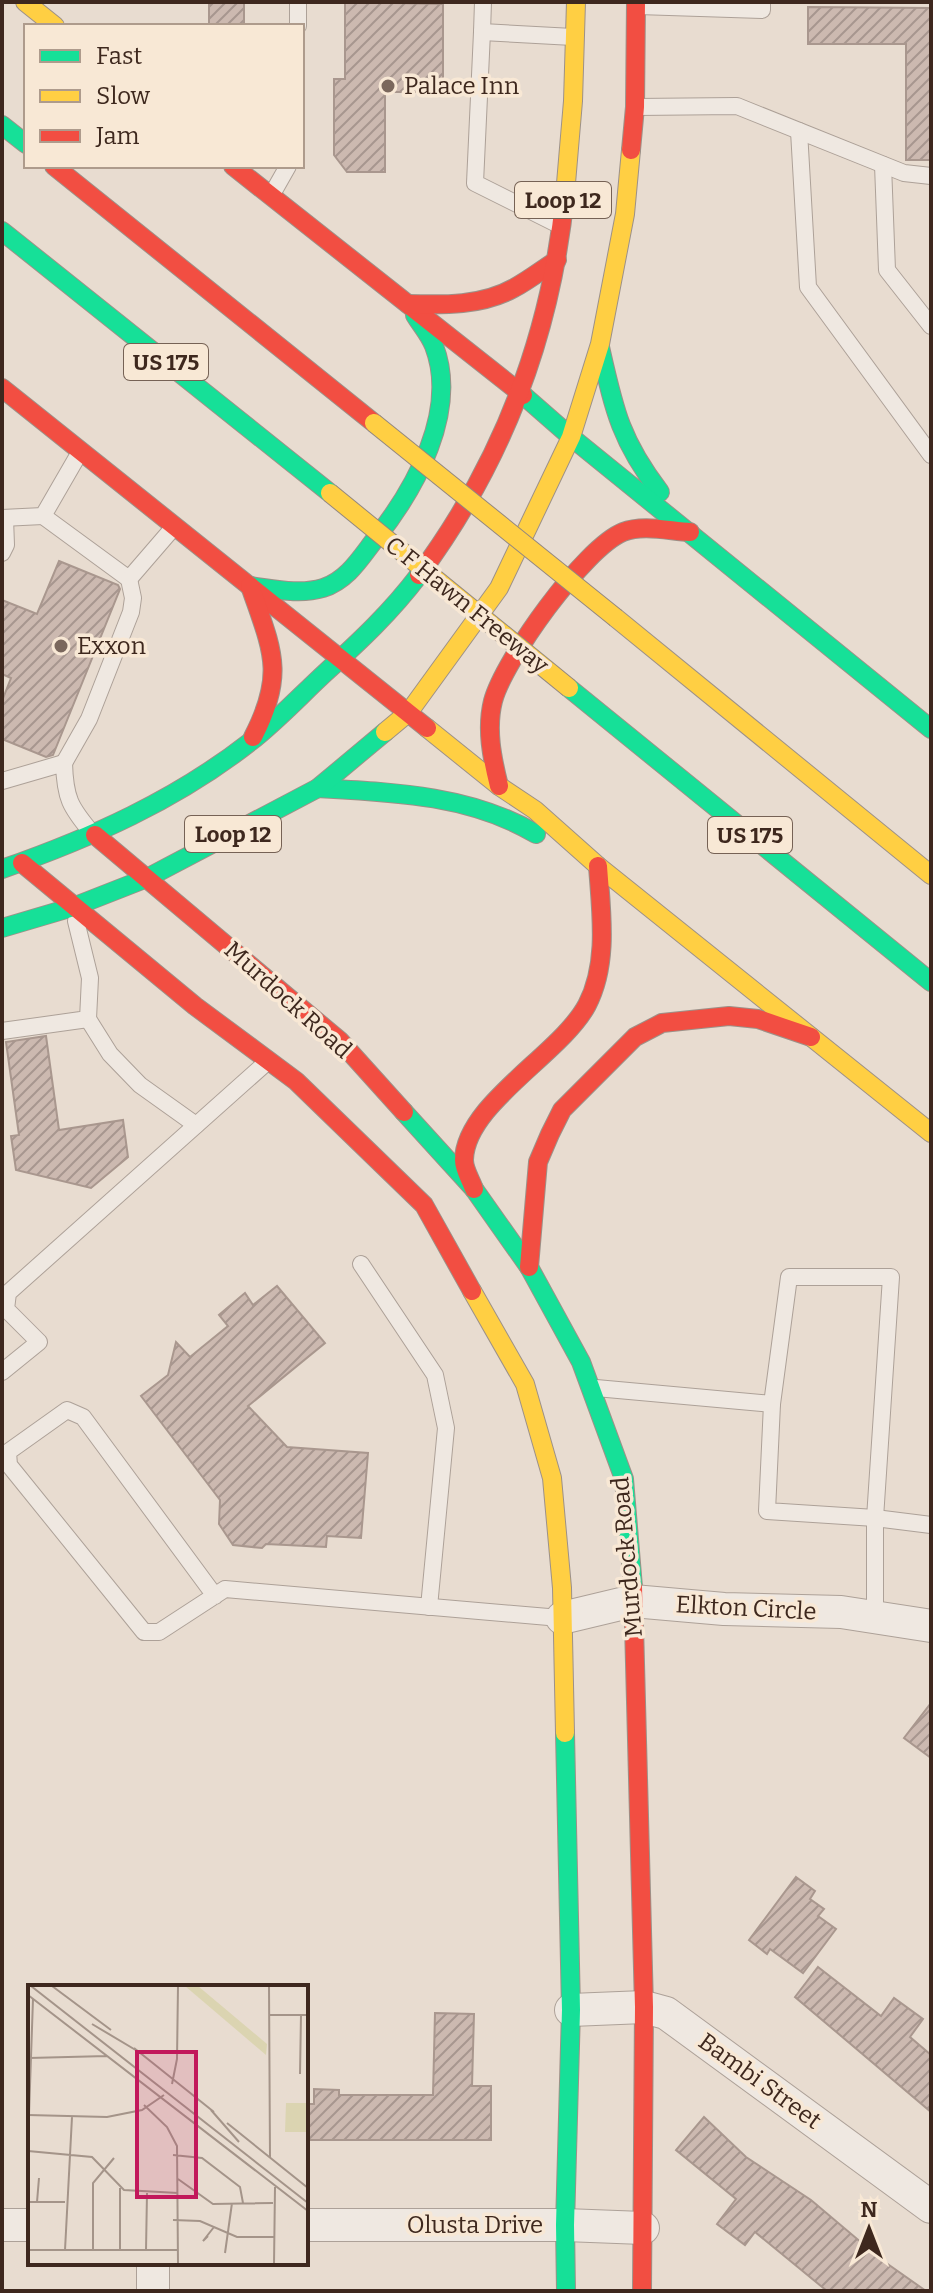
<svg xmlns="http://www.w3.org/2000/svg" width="933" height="2293" viewBox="0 0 933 2293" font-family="Bitter,serif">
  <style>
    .building { fill: url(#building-hatch); stroke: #a9978e; stroke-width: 2 }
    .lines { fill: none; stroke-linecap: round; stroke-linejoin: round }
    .lane-casing { stroke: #ada198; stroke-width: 18 }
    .street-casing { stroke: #ada198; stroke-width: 34 }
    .fast-casing { stroke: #9d9188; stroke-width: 20 }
    .slow-casing { stroke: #9d9188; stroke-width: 20 }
    .jam-casing { stroke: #9d9188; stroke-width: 20 }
    .lane { stroke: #efe8e1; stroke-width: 16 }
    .street { stroke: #efe8e1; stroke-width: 32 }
    .fast { stroke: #16e098; stroke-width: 18 }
    .slow { stroke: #ffcf43; stroke-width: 18 }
    .jam { stroke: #f24e42; stroke-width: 18 }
    .slow-bridge-casing { stroke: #93877f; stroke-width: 20; stroke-linecap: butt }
    .slow-bridge { stroke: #ffcf43; stroke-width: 18 }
    .poi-dot { fill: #7a675c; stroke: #f8e8d5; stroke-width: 3 }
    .labels { text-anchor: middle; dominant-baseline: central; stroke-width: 7; stroke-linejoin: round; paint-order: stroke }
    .shield { fill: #f8e8d5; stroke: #766255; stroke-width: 2 }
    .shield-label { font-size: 22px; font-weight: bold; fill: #3e281e }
    .poi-label { font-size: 24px; fill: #3e281e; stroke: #f8e8d5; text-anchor: start }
    .street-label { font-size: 24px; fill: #3e281e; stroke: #f8e8d5 }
    .inset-road { fill: none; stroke: #a49489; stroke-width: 2 }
    .view { fill: #c2185b; fill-opacity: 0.15; stroke: #c2185b; stroke-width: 4 }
    .inset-edge { fill: none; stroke: #3e281e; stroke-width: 4 }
  </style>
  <defs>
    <pattern id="building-hatch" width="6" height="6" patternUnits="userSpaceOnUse" patternTransform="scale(2)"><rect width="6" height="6" fill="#ccb9b0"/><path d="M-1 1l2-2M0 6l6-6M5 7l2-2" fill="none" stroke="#a7968f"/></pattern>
  </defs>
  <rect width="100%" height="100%" fill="#e8dcd0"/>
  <g class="building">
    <rect x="209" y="2" width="35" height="24"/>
    <polygon points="345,2 443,4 443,92 385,92 385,172 347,172 334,155 334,79 345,79"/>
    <polygon points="808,7 931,8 931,160 906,160 906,44 808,44"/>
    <polygon points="59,561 118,585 120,589 53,755 46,757 2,739 2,701 11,678 2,674 2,600 37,614"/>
    <polygon points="46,1036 59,1130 123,1120 128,1157 91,1188 16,1170 11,1136 19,1135 6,1042"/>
    <polygon points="277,1286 325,1343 248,1406 287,1447 368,1453 361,1538 327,1536 326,1547 266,1544 262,1548 233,1545 219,1524 220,1500 141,1396 168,1375 176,1342 190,1357 228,1326 219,1315 245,1293 253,1305"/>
    <polygon points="931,1703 931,1758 904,1738"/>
    <polygon points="796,1877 815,1891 810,1899 824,1909 818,1916 836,1929 803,1973 770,1949 767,1954 749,1940"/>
    <polygon points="818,1967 881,2016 894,1998 923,2019 910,2037 931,2055 931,2112 795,1997"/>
    <polygon points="435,2013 474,2014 472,2086 491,2086 491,2140 306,2140 306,2104 314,2104 314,2089 339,2090 339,2095 433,2095"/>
    <polygon points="704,2117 746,2157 811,2200 882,2260 926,2291 827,2291 755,2232 745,2245 717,2224 736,2199 676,2150"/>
  </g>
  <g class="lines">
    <g class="lane-casing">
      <g id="lane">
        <polyline points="483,2 482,32 573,37"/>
        <polyline points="638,6 762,10 762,2"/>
        <polyline points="298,26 298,2"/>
        <polyline points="482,32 475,183 559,225"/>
        <polyline points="636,107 737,106 904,173 931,176"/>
        <polyline points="799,131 808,287 931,455"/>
        <polyline points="883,165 887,270 931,326"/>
        <polyline points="271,196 288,166"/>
        <polyline points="43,516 129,579 173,528"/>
        <polyline points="2,518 43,516 80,452"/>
        <polyline points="2,553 6,545 5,518"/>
        <polyline points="64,763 89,719 131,612 133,598 129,579"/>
        <path d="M2 781 64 763C65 798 70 807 92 833"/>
        <polyline points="88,1019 110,1054 140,1085 196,1125"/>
        <polyline points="2,1031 88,1019 90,978 76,921"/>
        <polyline points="361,1264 435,1375 446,1428 429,1607"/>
        <polyline points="2,1372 39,1342 6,1309 8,1293 267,1062"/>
        <polyline points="596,1388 772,1404 789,1277 891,1277 875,1518 875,1615"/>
        <polyline points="772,1404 767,1511 875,1518 931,1525"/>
        <polyline points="215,1596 83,1417 67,1410 8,1452 9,1465 144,1632 159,1632 225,1589 560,1618"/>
      </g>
    </g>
    <g class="street-casing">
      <g id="street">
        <polyline points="562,1618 633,1601 724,1609 841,1612 931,1626"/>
        <polyline points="571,2010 644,2007 666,2013 931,2207"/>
        <polyline points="2,2225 30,2225"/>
        <polyline points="306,2225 565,2225 643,2228"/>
        <polyline points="153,2263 153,2291"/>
      </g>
    </g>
    <g class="fast-casing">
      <g id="fast">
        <polyline points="2,125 26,144"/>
        <polyline points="2,231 330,493"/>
        <path d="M600 347C614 409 620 440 660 492"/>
        <polyline points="523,395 571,437 931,729"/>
        <path d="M250 586C274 589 300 595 323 588 348 580 361 557 376 538 415 489 459 411 434 346 430 335 421 325 415 315"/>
        <polyline points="569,688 931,982"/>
        <path d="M318 788C392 792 471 795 536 834"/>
        <path d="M2 869C91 838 176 800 250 742 277 721 301 695 326 672 360 641 391 612 419 575"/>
        <polyline points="2,928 73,907 147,878 318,788 385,732"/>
        <polyline points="404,1112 474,1189 529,1267 581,1362 624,1479 633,1587"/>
        <polyline points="565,1733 571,2010 565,2225 566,2291"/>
      </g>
    </g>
    <g class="slow-casing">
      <g id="slow">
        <polyline points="25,2 55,26"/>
        <polyline points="565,195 573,101 576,2"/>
        <polyline points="616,618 931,875"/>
        <polyline points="427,728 499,786 535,810 598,866 931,1133"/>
        <polyline points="385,732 409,712 499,588 571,437 600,344 625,214 631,150"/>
        <polyline points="472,1291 525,1384 552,1478 562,1588 565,1733"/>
      </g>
    </g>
    <g class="jam-casing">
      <g id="jam">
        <polyline points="631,150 635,107 636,2"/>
        <polyline points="54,166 374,423"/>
        <polyline points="233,166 523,395"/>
        <path d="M408 304C444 305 482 306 514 288 529 280 543 269 557 260"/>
        <polyline points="2,388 427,728"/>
        <path d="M419 575C502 463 551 335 565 195"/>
        <path d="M250 586C272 650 286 673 253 737"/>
        <path d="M499 786C492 758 486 729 493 701 504 660 584 548 623 532 643 524 669 531 690 532"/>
        <polyline points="95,835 340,1041 404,1112"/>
        <polyline points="22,863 195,1006 296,1081 424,1205 472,1291"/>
        <path d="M474 1189C471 1180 464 1170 464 1160 465 1104 561 1054 587 1005 609 963 601 911 598 866"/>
        <polyline points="529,1267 538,1162 550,1134 562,1110 635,1037 662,1023 729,1016 758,1019 811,1037"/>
        <polyline points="633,1587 644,2007 642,2291"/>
      </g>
    </g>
    <use href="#lane" class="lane"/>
    <use href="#street" class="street"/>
    <use href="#fast" class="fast"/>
    <use href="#slow" class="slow"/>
    <use href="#jam" class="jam"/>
    <g class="slow-bridge-casing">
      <g id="slow-bridge">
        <polyline points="374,423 616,618"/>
        <polyline points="330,493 569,688"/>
      </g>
    </g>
    <use href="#slow-bridge" class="slow-bridge"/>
  </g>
  <g class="poi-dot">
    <circle cx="388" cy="86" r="8"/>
    <circle cx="61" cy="646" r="8"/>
  </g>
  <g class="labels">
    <g class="shield">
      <rect x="515" y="182" width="96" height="36" rx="6"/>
      <rect x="124" y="344" width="84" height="36" rx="6"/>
      <rect x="185" y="816" width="96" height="36" rx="6"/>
      <rect x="708" y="817" width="84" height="36" rx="6"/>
    </g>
    <g class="shield-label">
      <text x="563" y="200">Loop 12</text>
      <text x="166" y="362">US 175</text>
      <text x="233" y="834">Loop 12</text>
      <text x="750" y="835">US 175</text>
    </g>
    <g class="poi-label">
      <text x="404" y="86">Palace Inn</text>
      <text x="77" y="646">Exxon</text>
    </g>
    <g class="street-label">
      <text transform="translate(467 605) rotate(39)">C F Hawn Freeway</text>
      <text transform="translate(288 1000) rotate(42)">Murdock Road</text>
      <text transform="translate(627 1557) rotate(-95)">Murdock Road</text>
      <text transform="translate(746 1608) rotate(3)">Elkton Circle</text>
      <text transform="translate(760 2081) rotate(36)">Bambi Street</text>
      <text x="475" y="2225">Olusta Drive</text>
    </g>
  </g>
  <g transform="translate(28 1985)">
    <rect width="280" height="280" fill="#e8dcd0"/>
    <path d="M157 1H170L239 59 238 70Z" fill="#dbd4b1"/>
    <path d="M258 118H280V147H257Z" fill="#dbd4b1"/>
    <path class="inset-road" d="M3 1 280 218M24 1 83 45M241 1 242 172M0 10 280 226M241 30H280M64 39 111 67M106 63 186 127M1 73 79 71M272 89 273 30M144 99 149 74 150 1M116 120 139 142 149 161 150 279M183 125 211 157M0 130 79 132 114 125 136 110M1 130 5 14M199 138 280 203M0 166 64 172 96 205 150 208M145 170 174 173 212 202 215 218M150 194 185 219 245 218M0 217H37M9 217 11 193M145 235 172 236 209 252H246M180 251 175 256 186 242M0 265H150M37 265 44 132M65 265V198L86 173M92 265V203M118 265 119 208M197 268 204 218M246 279 247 202"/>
    <path class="view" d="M109 67H168V212H109Z"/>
    <rect width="280" height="280" class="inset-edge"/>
  </g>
  <rect width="933" height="2293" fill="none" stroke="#3e281e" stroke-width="8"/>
  <rect x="24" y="24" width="280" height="144" fill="#f8e8d5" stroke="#ae9b8c" stroke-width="2"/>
  <rect x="40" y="50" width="40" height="12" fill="#16e098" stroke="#ae9b8c" stroke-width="2"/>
  <text x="96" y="64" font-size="24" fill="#3e281e">Fast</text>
  <rect x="40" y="90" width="40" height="12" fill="#ffcf43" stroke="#ae9b8c" stroke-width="2"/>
  <text x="96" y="104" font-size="24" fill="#3e281e">Slow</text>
  <rect x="40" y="130" width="40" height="12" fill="#f24e42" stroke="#ae9b8c" stroke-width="2"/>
  <text x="96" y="144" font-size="24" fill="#3e281e">Jam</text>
  <g transform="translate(869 2229)" stroke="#f8e8d5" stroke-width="6" paint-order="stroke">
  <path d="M0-6L14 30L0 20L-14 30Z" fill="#3e281e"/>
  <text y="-12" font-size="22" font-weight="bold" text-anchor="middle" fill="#3e281e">N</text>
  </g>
</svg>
